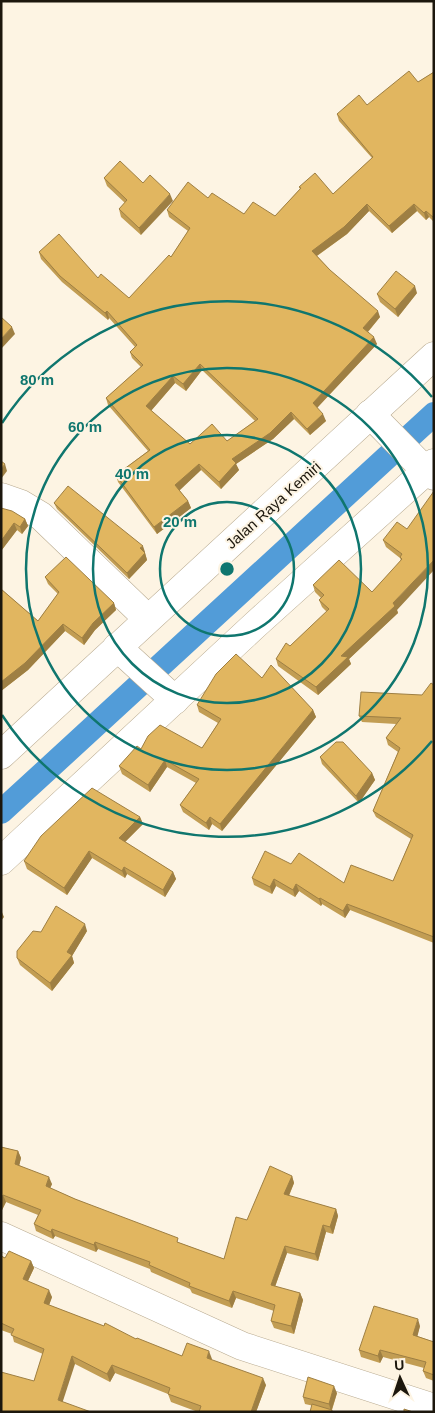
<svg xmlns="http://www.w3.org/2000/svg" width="435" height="1413" viewBox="0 0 435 1413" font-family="Helvetica,sans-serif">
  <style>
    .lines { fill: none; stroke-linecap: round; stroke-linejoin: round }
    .canal { stroke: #529cd8; stroke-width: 24 }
    .minor-casing { stroke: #b8aa90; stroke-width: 29 }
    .major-casing { stroke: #b8aa90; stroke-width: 29 }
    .minor { stroke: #fff; stroke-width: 28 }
    .major { stroke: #fff; stroke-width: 28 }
    .wall { fill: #c29d53; fill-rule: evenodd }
    .shaded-wall { fill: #9e7f43 }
    .building { fill: #e1b660; stroke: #9e7f43; fill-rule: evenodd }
    .ring { fill: none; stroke: #0f766e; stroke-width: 2.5 }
    .labels { text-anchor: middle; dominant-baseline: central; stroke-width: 4; stroke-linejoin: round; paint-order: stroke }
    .street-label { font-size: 15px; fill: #1c170d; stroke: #fdf4e3 }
    .centre { fill: #0f766e; stroke: #fdf4e3; stroke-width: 2.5 }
    .ring-label { font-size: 15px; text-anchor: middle; font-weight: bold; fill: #0f766e; stroke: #fdf4e3; stroke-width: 4; stroke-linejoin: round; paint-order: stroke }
  </style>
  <rect width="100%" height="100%" fill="#fdf4e3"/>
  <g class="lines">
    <polyline class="canal" points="1,812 434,414"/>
    <g class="minor-casing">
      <g id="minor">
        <polyline points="370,414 426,471 434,463"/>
        <polyline points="1,497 21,504 41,516 147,618"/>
        <polyline points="117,647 175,700"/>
        <polyline points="1,861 255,625 426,471 434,476"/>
        <polyline points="1,1236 242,1346 434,1408"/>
      </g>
    </g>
    <g class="major-casing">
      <polyline id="major" points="1,755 434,356"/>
    </g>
    <use href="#minor" class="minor"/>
    <use href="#major" class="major"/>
  </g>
  <g class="wall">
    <path d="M434 72V222L429 217 426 220 417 211 392 233 369 211 347 234 317 256 330 270 380 317 368 332 377 344 317 408 326 421 310 435 294 419 273 439 236 464 239 470 221 489 201 470 179 490 188 501 191 508 157 534 118 482 116 475 148 451 108 405 106 398 141 367 132 358 130 352 135 347 109 318 108 320 62 282 41 259 39 252 98 278 129 298 171 257 188 231 169 217 167 210 208 198 244 214 275 216 300 189 299 187 333 194 372 158 339 121 337 114 367 105 418 82ZM202 370 255 421 227 441 190 444 151 411 175 383 186 391Z"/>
    <polygon points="104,178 143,183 141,235 121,217 119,209 125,203 107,186"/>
    <polygon points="417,293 398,317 380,302 377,294"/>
    <polygon points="54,503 145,552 145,553 147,560 129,579 57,509"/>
    <polygon points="1,508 25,519 28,526 22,534 17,530 1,551"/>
    <polygon points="407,529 397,610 398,613 349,659 351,664 318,695 278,666 276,659 290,646 327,612 322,607 319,600 321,598 315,592 313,585 372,592 401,561 400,558 386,547 383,540"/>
    <polygon points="45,577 114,603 116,610 95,630 84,645 65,631 28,670 1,691 1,589 38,621 58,594 48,584"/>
    <polygon points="262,678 313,710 316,717 222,831 212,824 209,830 183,812 180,805 196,783 167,767 150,792 122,774 119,766 141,749 202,748 218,723 199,712 197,705"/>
    <polygon points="434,685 434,943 350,910 345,918 322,904 321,906 299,891 295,897 276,886 272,894 254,885 252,878 291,864 344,883 393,881 411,839 376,817 373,811 398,752 388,745 386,738 396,724 362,722 359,716 422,695"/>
    <polygon points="320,757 372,773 375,780 359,803 322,764"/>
    <polygon points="140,817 143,824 125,842 173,872 176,879 165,897 127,874 125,878 92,858 67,895 27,869 24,861"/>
    <polygon points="87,931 72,956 74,963 52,991 20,965 17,958 41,932"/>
    <polygon points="1,1147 18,1151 21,1158 19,1165 52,1184 50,1188 75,1199 180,1243 224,1259 247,1220 292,1176 294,1183 289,1196 336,1209 338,1216 333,1234 326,1232 318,1261 287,1253 275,1287 300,1293 303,1300 294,1334 274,1328 271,1321 274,1311 236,1298 232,1308 192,1293 190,1289 151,1272 150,1269 98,1249 96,1252 55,1236 53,1239 36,1231 34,1224 38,1215 6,1202 1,1212"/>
    <polygon points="1,1256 5,1258 31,1261 34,1268 28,1281 52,1297 49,1305 136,1339 182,1356 212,1359 211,1360 266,1385 256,1412 198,1412 171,1402 168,1394 115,1373 110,1382 75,1364 34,1381 43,1354 14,1342 12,1334 1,1330"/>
    <polygon points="420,1326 417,1336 434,1342 434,1381 426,1378 423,1371 424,1368 383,1357 380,1363 361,1357 359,1350"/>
    <polygon points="337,1393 332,1410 305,1404 303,1397"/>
  </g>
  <g class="shaded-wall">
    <polygon points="170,194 173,201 141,235 139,228"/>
    <polygon points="367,204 369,211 347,234 315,257 312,251"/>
    <polygon points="414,204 417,211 392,233 389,226"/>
    <polygon points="426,211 429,217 426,220 424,213"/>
    <polygon points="415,286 417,293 398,317 395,309"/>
    <polygon points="107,311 109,318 108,320 105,313"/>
    <polygon points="378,311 380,317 365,335 363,328"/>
    <polygon points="12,327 15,334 1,349 1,339"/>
    <polygon points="374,337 377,344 315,410 313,403"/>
    <polygon points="200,364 202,370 186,391 183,384"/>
    <polygon points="173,376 175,383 149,413 146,406"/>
    <polygon points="291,412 294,419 273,439 236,464 239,470 221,489 219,482 232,459"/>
    <polygon points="323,414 326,421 310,435 307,429"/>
    <polygon points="5,464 7,471 1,479 1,469"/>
    <polygon points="199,464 201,470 178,492 175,485"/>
    <polygon points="188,501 191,508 157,534 154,527"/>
    <polygon points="25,519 28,526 22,534 20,527"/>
    <polygon points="14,523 17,530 1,551 1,541"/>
    <polygon points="143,546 145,552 142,555 140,548"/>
    <polygon points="145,553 147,560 129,579 127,573"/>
    <polygon points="434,560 434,570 397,610 398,613 349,659 351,664 318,695 316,687 341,656 393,603"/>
    <polygon points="114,603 116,610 95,630 84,645 82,638 93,623"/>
    <polygon points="63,624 65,631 28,670 1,691 1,682"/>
    <polygon points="313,710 316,717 222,831 220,824"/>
    <polygon points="165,760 167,767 150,792 148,785"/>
    <polygon points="372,773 375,780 359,803 356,796"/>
    <polygon points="140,817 143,824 121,846 119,838"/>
    <polygon points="210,817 212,824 209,830 206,823"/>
    <polygon points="89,851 92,858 67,895 64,888"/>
    <polygon points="124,867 127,874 125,878 122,871"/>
    <polygon points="173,872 176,879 165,897 163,890"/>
    <polygon points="274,879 276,886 272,894 270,887"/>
    <polygon points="296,884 299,891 295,897 293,890"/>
    <polygon points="320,898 322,904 321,906 319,899"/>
    <polygon points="347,904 350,910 345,918 343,911"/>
    <polygon points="1,910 4,917 1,921"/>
    <polygon points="85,924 87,931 72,956 74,963 52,991 50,983 67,952"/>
    <polygon points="18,1151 21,1158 18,1171 15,1164"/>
    <polygon points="292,1176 294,1183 286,1202 284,1194"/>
    <polygon points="49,1177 52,1184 48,1193 46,1186"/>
    <polygon points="3,1195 6,1202 1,1212 1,1199"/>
    <polygon points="336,1209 338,1216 333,1234 330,1227"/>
    <polygon points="323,1225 326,1232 318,1261 315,1254"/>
    <polygon points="52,1229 55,1236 53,1239 51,1232"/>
    <polygon points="95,1242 98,1249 96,1252 94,1245"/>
    <polygon points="285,1246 287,1253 273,1292 271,1285"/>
    <polygon points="31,1261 34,1268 25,1287 23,1279"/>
    <polygon points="49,1290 52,1297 47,1311 44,1303"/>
    <polygon points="233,1291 236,1298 232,1308 229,1301"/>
    <polygon points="300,1293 303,1300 294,1334 291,1326"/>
    <polygon points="418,1319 420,1326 416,1342 413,1335"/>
    <polygon points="380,1350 383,1357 380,1363 378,1356"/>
    <polygon points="209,1351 212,1359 209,1365 207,1358"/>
    <polygon points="72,1356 75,1364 61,1407 58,1400"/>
    <polygon points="112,1365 115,1373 110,1382 107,1374"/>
    <polygon points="263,1378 266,1385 256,1412 251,1412"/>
    <polygon points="334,1386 337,1393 331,1412 329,1404"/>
  </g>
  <g class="building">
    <path d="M409 71 418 82 434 72V218L426 211 424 213 414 204 389 226 367 204 344 227 312 251 330 270 378 311 363 328 374 337 313 403 323 414 307 429 291 412 270 433 232 459 236 463 219 482 199 464 175 485 188 501 154 527 116 475 150 450 106 398 143 365 130 352 137 345 107 311 105 313 60 276 39 252 59 234 98 278 101 274 129 298 169 255 171 257 190 228 167 210 188 182 208 198 212 193 244 214 253 202 275 216 301 188 299 187 315 173 333 194 373 157 337 114 359 95 367 105ZM200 364 258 419 227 441 212 424 190 444 146 406 173 376 183 384Z"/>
    <polygon points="120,161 143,183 150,175 170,194 139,228 119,209 127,200 104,178"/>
    <polygon points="396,271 415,286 395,309 377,294"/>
    <polygon points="1,317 12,327 1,339"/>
    <polygon points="1,461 5,464 1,469"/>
    <polygon points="68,486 143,546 140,548 145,553 127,573 54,503"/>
    <polygon points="434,491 434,560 393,603 395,606 341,656 348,657 316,687 276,659 286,643 290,646 329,609 319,600 324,595 313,585 339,560 372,592 402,559 400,557 402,554 383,540 397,522 407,529"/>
    <polygon points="1,508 12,511 25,519 20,527 14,523 1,541"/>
    <polygon points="66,557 114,603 93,623 82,638 63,624 25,663 1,682 1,589 38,621 59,592 45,577"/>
    <polygon points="236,654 262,678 271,665 313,710 220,824 210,817 206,823 180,805 199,779 165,760 148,785 119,766 137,746 141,749 148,736 160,725 202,748 221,719 197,705 216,674"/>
    <polygon points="431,683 434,685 434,937 347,904 343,911 320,898 319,899 296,884 293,890 274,879 270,887 252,878 265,851 291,864 299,853 344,883 351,865 393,881 413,835 373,811 400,748 386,738 401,718 359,716 361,692 422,695"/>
    <polygon points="336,742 343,742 372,773 356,796 320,757"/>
    <polygon points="92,788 140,817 119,838 173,872 163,890 124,867 122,871 89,851 64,888 24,861 41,836"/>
    <polygon points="56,906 85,924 67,952 72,955 50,983 17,958 17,951 33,931 41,932"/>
    <polygon points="1,1147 18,1151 15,1164 49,1177 46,1186 75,1199 178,1238 177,1242 224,1259 236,1217 247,1220 270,1166 292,1176 284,1194 336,1209 330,1227 323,1225 315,1254 285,1246 271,1285 300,1293 291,1326 271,1321 275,1305 233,1291 229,1301 189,1286 190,1283 149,1265 150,1262 95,1242 94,1245 52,1229 51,1232 34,1224 41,1210 3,1195 1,1199"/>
    <polygon points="9,1251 31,1261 23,1279 49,1290 44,1303 104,1326 105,1323 136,1339 137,1338 182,1356 187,1343 209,1351 207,1358 263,1378 251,1412 199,1412 201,1406 168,1394 170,1388 112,1365 107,1374 72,1356 58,1400 91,1412 1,1412 1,1372 34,1381 44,1349 11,1335 14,1329 1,1323 1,1256 5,1258"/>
    <polygon points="374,1306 418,1319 413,1335 434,1342 434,1375 423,1371 426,1362 380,1350 378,1356 359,1350"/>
    <polygon points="308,1377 334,1386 329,1404 303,1397"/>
    <polygon points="312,1404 332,1410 332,1412 310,1412"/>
    <polygon points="404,1409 413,1412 404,1412"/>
  </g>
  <g class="ring">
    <circle cx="227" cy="569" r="67"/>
    <circle cx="227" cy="569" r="134"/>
    <circle cx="227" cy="569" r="201"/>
    <path d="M432 741A268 268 0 0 1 2 715M2 423A268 268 0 0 1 432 397"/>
  </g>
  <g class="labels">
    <g class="street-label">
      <text transform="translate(273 505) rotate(-42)">Jalan Raya Kemiri</text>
    </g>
  </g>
  <circle cx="227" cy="569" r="8" class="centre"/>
  <g class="ring-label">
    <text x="37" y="385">80 m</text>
    <text x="85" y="432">60 m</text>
    <text x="132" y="479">40 m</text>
    <text x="180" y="527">20 m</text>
  </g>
  <rect width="435" height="1413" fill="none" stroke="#1c170d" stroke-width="5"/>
  <g transform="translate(400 1378) rotate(357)" stroke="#fdf4e3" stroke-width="4" paint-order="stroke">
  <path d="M0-4L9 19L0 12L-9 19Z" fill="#1c170d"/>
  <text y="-8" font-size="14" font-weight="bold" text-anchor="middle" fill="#1c170d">U</text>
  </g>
</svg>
